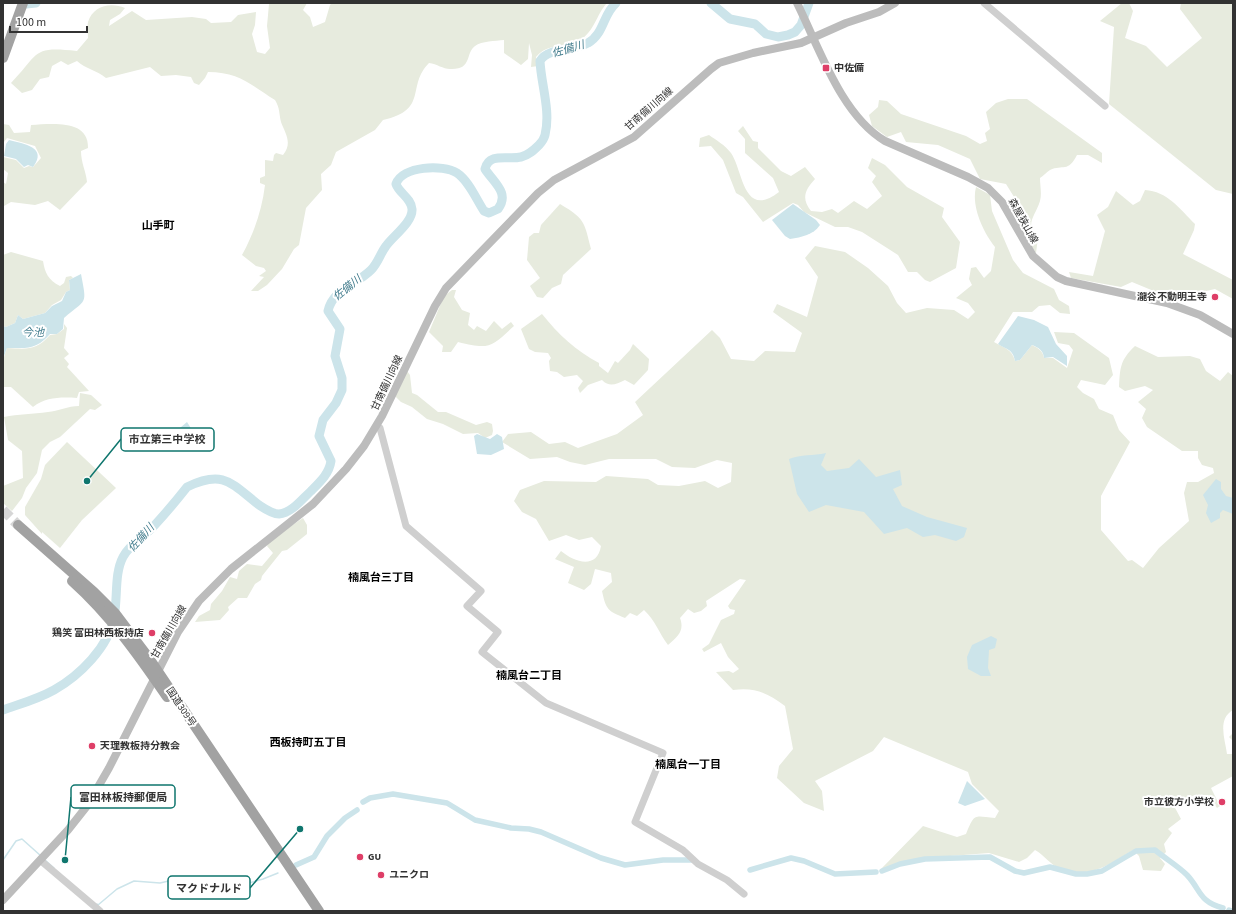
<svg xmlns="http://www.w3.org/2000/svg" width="1236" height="914" viewBox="0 0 1236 914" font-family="'Source Sans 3','Noto Sans JP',sans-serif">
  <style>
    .green { fill: #e7ebde }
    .water { fill: #cce4ea }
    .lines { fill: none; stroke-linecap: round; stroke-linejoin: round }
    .stream { stroke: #cce4ea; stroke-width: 1.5 }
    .canal { stroke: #cce4ea; stroke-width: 5.5 }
    .river { stroke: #cce4ea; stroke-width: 9 }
    .trunk-tunnel { stroke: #d6d6d6; stroke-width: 10; stroke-dasharray: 10 5; stroke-linecap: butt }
    .tertiary { stroke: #cfcfcf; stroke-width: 7 }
    .secondary { stroke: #bcbcbc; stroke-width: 8 }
    .trunk { stroke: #a2a2a2; stroke-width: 10 }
    .poi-dot { fill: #de3e67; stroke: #fff; stroke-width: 1.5 }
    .labels { text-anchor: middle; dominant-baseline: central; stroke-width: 4; stroke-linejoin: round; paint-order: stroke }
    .poi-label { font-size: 10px; font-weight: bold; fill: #323232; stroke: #fff; text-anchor: start }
    .street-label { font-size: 10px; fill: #323232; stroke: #fff }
    .water-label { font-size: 11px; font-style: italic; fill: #407b8c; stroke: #fff }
    .neighbourhood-label { font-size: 11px; font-weight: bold; fill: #000; stroke: #fff }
    .leader { fill: none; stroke: #0f766e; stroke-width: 1.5 }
    .callout-dot { fill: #0f766e; stroke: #fff; stroke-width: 1.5 }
    .callout { fill: #fff; stroke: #0f766e; stroke-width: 1.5 }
    .callout-label { font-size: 11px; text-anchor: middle; font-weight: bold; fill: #323232 }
  </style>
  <rect width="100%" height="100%" fill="#fff"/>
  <g class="green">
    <path d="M307 3 303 10 310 17 313 27 325 22 330 5 332 3H607C596 15 595 31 579 41 565 50 550 41 536 57L538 66 531 67 532 55 529 43 528 59 521 65 504 53V40C495 41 482 41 475 46 465 53 473 70 450 69 443 69 437 64 429 63 406 86 429 110 383 120L375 130 336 152 331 165 321 174 322 190 306 208 299 245 294 249 282 269 267 285 258 291H251L264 277 259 276 266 271 264 268 256 266 242 255C254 233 262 210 265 185L260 183V178L265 176V160L273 161 274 155 276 153 283 155C293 143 285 133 281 122 279 114 280 108 275 100 251 85 239 72 208 72L205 78 199 85 194 83 191 77 176 75 161 76 150 67 106 78C96 70 86 69 77 61L68 65 61 61 52 66 49 77 40 79 32 90 22 93 11 83C40 53 31 46 77 51L88 38C88 33 87 27 88 22 93 6 110 2 125 8L120 14 110 20 109 26 132 11 146 20 192 17 206 19 211 23 231 22 238 15 256 12 255 25 252 34 257 52 265 54 270 48 267 26 269 4Z"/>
    <polygon points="1122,3 1129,3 1133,11 1125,38 1146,46 1167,67 1202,38 1180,9 1181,3 1233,3 1233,194 1216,190 1109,104 1114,27 1100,21"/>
    <path d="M1008 99H1027L1102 153V163L1088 155H1077C1068 173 1063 164 1050 170 1047 172 1043 176 1040 178 1040 185 1042 194 1040 201 1035 217 1024 224 1038 238L1036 253 1019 226 1026 216 1006 184 980 179 970 159 938 145 906 142 901 132 887 137 872 126 869 115 878 107 879 100 887 101 901 114 966 136 980 144 987 141 985 133 990 129 986 112 996 103Z"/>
    <path d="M3 124 9 125 14 133 30 132 31 125C52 124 89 119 88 148L81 151C81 163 86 171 87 182L60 210 48 201 35 205 11 202 4 206 3 210V182L6 184 8 173 3 169V157L16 160 24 168 29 166 33 167 41 158 35 146 7 138 4 142Z"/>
    <path d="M743 126 753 141 758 142V148L781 171 791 176 805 167 815 179C805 190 801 198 811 211L822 212 832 209 838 213 854 201 867 209 882 196 872 182 876 176 868 168 872 158 885 165 907 187 944 208 942 217 960 242 956 268 930 282 925 280 917 272H908L898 255 862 232 848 227H835L804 212 798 205 793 203 763 222 743 197 736 193 723 160 711 146 699 147 700 138 709 135C716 140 725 145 731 153 743 170 743 220 779 192L773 178 745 153V139L738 131Z"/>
    <path d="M976 187 990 195 992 211 1013 260 1023 273 1054 289 1059 300 1069 306 1070 314 1060 313 1050 305 1039 306 1032 312H1013L994 342C1004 348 1012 349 1015 361L1020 360 1032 345C1038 348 1043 351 1044 358H1053L1067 368 1073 350 1069 345 1058 343 1054 332 1074 333 1109 358 1113 375 1105 385 1081 380 1077 387 1083 393 1094 399 1099 409 1113 415 1119 430 1130 442 1101 496V530L1128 561 1132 560 1143 568 1159 548 1189 521 1184 493 1187 482H1198L1214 473 1213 468 1202 465 1198 458V451H1182L1147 427 1142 418 1146 409 1138 402 1153 390 1145 386 1125 391 1119 387C1120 368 1120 360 1135 346L1158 357 1190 356 1200 359 1206 371 1220 381 1228 372 1233 376V710C1217 719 1225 739 1227 754H1233L1232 740 1229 737 1233 733V776L1211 788 1220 806 1217 808 1208 795H1195L1173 804 1181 819 1168 829 1172 833 1164 844 1166 852 1160 858 1165 864 1161 871 1143 870 1139 856 1133 850C1110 864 1089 880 1060 869 1051 865 1044 855 1035 850L1027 858 1019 862 989 853 924 858 881 869 923 826 957 837 966 834C975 813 973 816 995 818L999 811 972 784 968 772 884 737 873 751 815 781 822 791 824 811 804 803 777 778 779 766 793 749 785 706C768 693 755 687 733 690L716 672 729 671 733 673 739 669 728 657 721 643 704 652 702 649 709 644 721 620 734 614 735 610 730 609 728 606 746 580 740 579 706 601 707 606 701 611 694 613 688 609 680 618C685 631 677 637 668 645 659 633 655 620 644 610L637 616 630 613 625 618C608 611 606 610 602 591L612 582 611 573 595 569 591 584 584 590 568 583 574 567 555 559 561 551C574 562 597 570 601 546L592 537 579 540 566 535 549 541 536 519 522 512 514 501 520 490 544 481 596 482 606 476 648 479 658 485 679 486 705 481 718 488 731 482 732 463 717 460 695 468 672 467 656 459H609L585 465 570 462 557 457 530 459 502 442 508 434 531 432 549 444 565 442 578 448 617 434 643 415 635 402 712 330 720 338 731 359 754 361 765 351 795 352 802 333 773 312 777 304 807 317 818 277 805 258 815 246 845 252 868 268 888 286 897 303 906 313 927 308 954 310 968 319 975 312 968 303 956 298 972 285 969 279 971 268 976 267 984 278 991 271 995 247C983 232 971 206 976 187Z"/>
    <path d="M1145 190C1167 191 1180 209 1195 224L1194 230 1183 254 1233 280V299L1215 289 1202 292 1191 302 1174 293 1161 294 1132 282 1121 287 1071 278 1069 272 1093 276 1105 231 1097 215 1108 207 1116 191 1133 205 1140 201Z"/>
    <path d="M560 204C585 219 584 221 591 249L563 275 561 284 552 288 543 298 537 297 530 286 540 278 527 260 529 237 534 233H539L541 225Z"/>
    <path d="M11 252 43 261C45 273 48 280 60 286L64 283 66 277 71 276 73 278 69 280 70 290 66 292 61 300 52 305 45 313 23 319 18 315 15 323 6 327 3 326V255Z"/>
    <path d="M452 290H456L454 297 462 310 470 313 468 325 474 330 477 326 486 331 494 321 502 329 511 322 514 326C491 347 490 350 458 342L451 352H442L443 346 429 332 444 296Z"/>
    <path d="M542 314C558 334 576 351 599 363V366L608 373 615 361 618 363 630 350 633 344 649 359 648 370 634 385 625 380C616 384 610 388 602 380L588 385 580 393 578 388 583 381 577 375 564 377 557 372 550 371 549 361 551 358 548 353 535 352 529 349 521 329Z"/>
    <path d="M64 324 67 328 64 348 69 354 64 358 69 364 67 367 89 391 79 392 77 398C61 397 46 397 33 407L11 387H3V360L7 348C27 349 36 351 50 335L57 334 64 329Z"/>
    <polygon points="407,371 410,375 412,393 417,395 438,412 446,412 476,425 487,422 492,424 493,431 492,435 485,438 478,433 463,434 443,424 427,419 412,407 401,402 395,396"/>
    <path d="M80 393 91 395 102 405 95 410 90 409 60 437 50 442 42 450 37 473 26 488 22 498 12 511 3 503V486L23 478 22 451 8 440 4 417C18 414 33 414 48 412 58 411 68 406 79 406Z"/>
    <polygon points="67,442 116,488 82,520 60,548 42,532 42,534 25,515 25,507 41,479 45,465"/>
    <polygon points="303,518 307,525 307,534 287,550 282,551 262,576 261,580 255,584 247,598 238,598 228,607 229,610 220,620 195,622 199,616 210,610 211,604 222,591 230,577 237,579 239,571 247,564 262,566 273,553 267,546 270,540"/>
  </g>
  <g class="water">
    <path d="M9 140C24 144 48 147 33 167L28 165 24 167 16 159 4 156 6 144Z"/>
    <path d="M793 204 816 220 820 225C813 235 802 237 790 239L785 236 772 220Z"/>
    <path d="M81 274C87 306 87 298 64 318L63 329 57 334H50C36 350 27 348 7 348L3 359V326L6 327 15 323 18 315 23 319 45 313 52 306 62 301 66 292 70 290 69 280Z"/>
    <path d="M1018 316 1034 320 1048 327 1056 344 1067 356V366L1053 357 1044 358C1043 350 1039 348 1032 345L1020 360 1015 361C1013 349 1007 350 998 344Z"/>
    <polygon points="187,422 194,433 175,447 168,438"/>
    <polygon points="477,434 490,439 497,434 502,437 504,449 491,455 477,454 474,436"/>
    <path d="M826 453 821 465 827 471 849 468 859 459 876 477 900 470 902 485 893 489 902 506 927 517 967 528 964 537 956 541 935 535 923 537 907 528 884 534 864 512 826 505 809 512 797 494 789 459C801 454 813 456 826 453Z"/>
    <polygon points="1216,479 1221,482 1221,489 1226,496 1233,498 1233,514 1223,510 1220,513 1220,518 1211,523 1206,513 1208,505 1203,495"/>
    <polygon points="991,636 997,639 995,648 989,650 988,668 991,676 981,676 968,669 967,657 972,645"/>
    <polygon points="967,781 985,799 965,806 958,803"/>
  </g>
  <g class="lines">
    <g class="stream">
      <polyline points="3,860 16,841 22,839 41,856"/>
      <polyline points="45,860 54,868"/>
      <polyline points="97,904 98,905 117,889 134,881 160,883 173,880 192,880 204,886 228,889 263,879 278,873"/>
    </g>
    <g class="canal">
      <polyline points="363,802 370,798 393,794 447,803 475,820 511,828 529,829 541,832 601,858 625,865 663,860 691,860"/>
      <polyline points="296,865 314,857 327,836 345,818 357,810"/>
      <polyline points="750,870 791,858 804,861 835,874 876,872"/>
      <path d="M882 871 900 864 925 859 990 857 1015 871 1024 873 1050 867 1076 874H1087L1102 871 1136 851 1155 850C1166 859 1178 866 1187 875 1201 890 1199 902 1223 908"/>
      <polyline points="1229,910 1232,911"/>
    </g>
    <g class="river">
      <polyline points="711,3 730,19 755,24 766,34 778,37 788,35 795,32 801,25 809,3"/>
      <polyline points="26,4 36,3"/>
      <path d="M3 710C20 704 38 699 54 690 79 676 109 647 114 617 118 598 114 574 123 557 130 544 143 537 153 527 165 514 176 501 187 487 224 469 232 484 259 505 265 509 272 514 279 514 292 513 302 499 311 491 320 482 329 474 331 461L319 436 323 420 336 403 342 390V378L335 356 340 329 328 311C333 289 356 285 371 270 378 263 380 254 386 246 393 236 413 222 412 209 411 198 399 193 396 184 402 166 443 164 457 173 469 181 476 199 484 211L489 213 498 209C510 193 494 183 485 169 489 152 508 160 521 157 529 155 534 150 539 145 542 142 544 139 545 135 551 111 541 84 540 61 548 47 575 51 588 43 604 34 603 14 616 3"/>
    </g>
    <polyline class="trunk-tunnel" points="3,510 18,525"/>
    <g class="tertiary">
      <polyline points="984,3 1105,106"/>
      <polyline points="377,426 380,428 406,526 481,591 467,606 498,632 482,652 546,703 663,753 635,822 683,850 698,864 727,880 744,894"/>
      <polyline points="40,860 100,911"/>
    </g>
    <g class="secondary">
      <path d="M797 3C819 47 841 115 885 141L968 177 988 188 1002 202 1033 256 1057 277 1066 281 1167 303 1200 315 1233 334"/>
      <polyline points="3,900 68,830 87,806 109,768 178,632 199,601 231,569 313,504 346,469 364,446 382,416 435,306 446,288 538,193 554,180 634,137 711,69 719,63 753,53 801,43 846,23 879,12 895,3"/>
    </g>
    <g class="trunk">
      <polyline points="3,58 23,3"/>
      <polyline points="18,525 94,592 115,613 149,658 319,911"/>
      <path d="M72 581C110 615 139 656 167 697"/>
    </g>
  </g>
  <g class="poi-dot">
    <rect x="822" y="64" width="8" height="8" rx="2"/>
    <circle cx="1215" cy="297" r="4"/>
    <circle cx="152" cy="633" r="4"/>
    <circle cx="92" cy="746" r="4"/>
    <circle cx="1222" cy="802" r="4"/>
    <circle cx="360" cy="857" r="4"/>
    <circle cx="381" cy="875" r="4"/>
  </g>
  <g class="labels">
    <g class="poi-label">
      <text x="834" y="68">中佐備</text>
      <text x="1207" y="297" text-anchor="end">瀧谷不動明王寺</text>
      <text x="144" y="633" text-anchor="end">鶏笑 富田林西板持店</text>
      <text x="100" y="746">天理教板持分教会</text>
      <text x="1214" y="802" text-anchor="end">市立彼方小学校</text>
      <text x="368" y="857">GU</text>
      <text x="389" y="875">ユニクロ</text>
    </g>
    <g class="street-label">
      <text transform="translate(649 109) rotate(-41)">甘南備川向線</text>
      <text transform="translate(1023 221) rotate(61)">森屋狭山線</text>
      <text transform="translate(387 383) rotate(-65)">甘南備川向線</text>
      <text transform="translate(169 632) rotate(-60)">甘南備川向線</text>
      <text transform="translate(181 707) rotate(56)">国道309号</text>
    </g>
    <g class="water-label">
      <text transform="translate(568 49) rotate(-16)">佐備川</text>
      <text transform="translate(347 288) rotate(-39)">佐備川</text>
      <text x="33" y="332">今池</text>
      <text transform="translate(141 538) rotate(-48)">佐備川</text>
    </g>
    <g class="neighbourhood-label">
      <text x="158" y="225">山手町</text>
      <text x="381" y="577">楠風台三丁目</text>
      <text x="529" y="675">楠風台二丁目</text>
      <text x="308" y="742">西板持町五丁目</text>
      <text x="688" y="764">楠風台一丁目</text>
    </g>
  </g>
  <path class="leader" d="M87 481L121 439M65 860L71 797M300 829L250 888"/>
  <g class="callout-dot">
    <circle cx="87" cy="481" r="4"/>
    <circle cx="65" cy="860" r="4"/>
    <circle cx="300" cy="829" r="4"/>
  </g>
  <g class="callout">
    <rect x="121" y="428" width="93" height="23" rx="4"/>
    <rect x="71" y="785" width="104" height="23" rx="4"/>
    <rect x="168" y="876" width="82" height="23" rx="4"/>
  </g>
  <g class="callout-label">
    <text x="167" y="443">市立第三中学校</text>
    <text x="123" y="801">富田林板持郵便局</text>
    <text x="209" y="892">マクドナルド</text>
  </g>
  <rect width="1236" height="914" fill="none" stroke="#323232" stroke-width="8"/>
  <path d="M10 26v6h77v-6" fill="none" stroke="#323232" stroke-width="2"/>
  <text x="16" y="26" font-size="12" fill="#323232" stroke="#ffffff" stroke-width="3" paint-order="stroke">100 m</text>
</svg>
